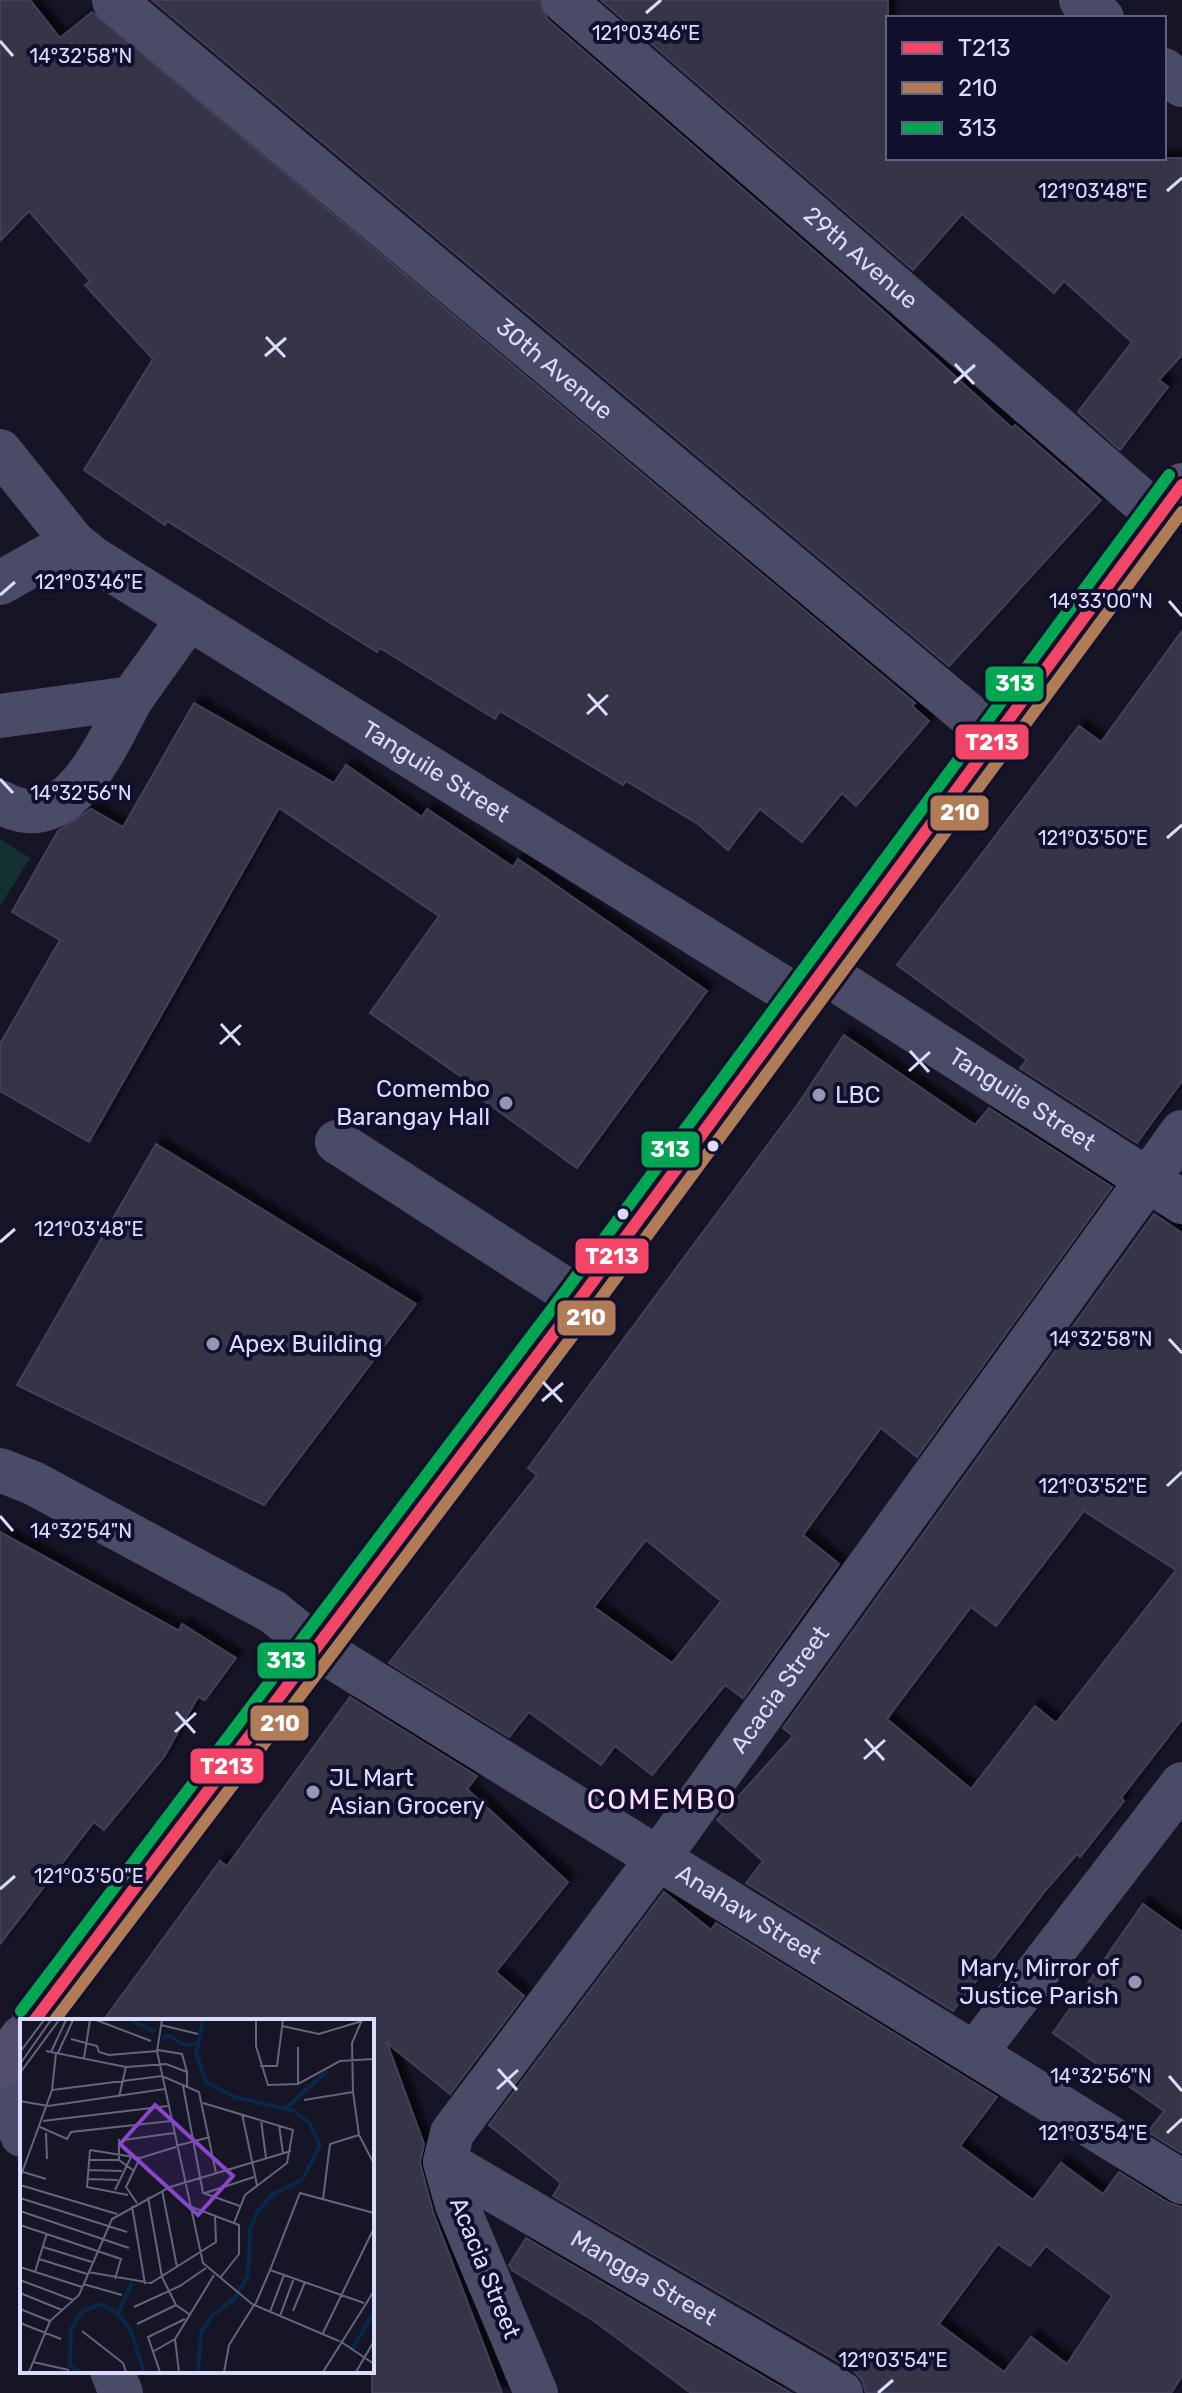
<svg xmlns="http://www.w3.org/2000/svg" width="1182" height="2393" viewBox="0 0 1182 2393" font-family="Rubik,sans-serif">
  <style>
    .green { fill: #13322f }
    .building { fill: #343447; stroke: #424058; stroke-width: 2; fill-rule: evenodd; filter: url(#shadow) }
    .lines { fill: none; stroke-linecap: round; stroke-linejoin: round }
    .minor { stroke: #4a4c67; stroke-width: 44 }
    .major { stroke: #534d6c; stroke-width: 44 }
    .bus-1-casing { stroke: #100f2c; stroke-width: 18 }
    .bus-2-casing { stroke: #100f2c; stroke-width: 18 }
    .bus-3-casing { stroke: #100f2c; stroke-width: 18 }
    .bus-1 { stroke: #f34667; stroke-width: 12 }
    .bus-2 { stroke: #b07c57; stroke-width: 12 }
    .bus-3 { stroke: #00a651; stroke-width: 12 }
    .ticks { fill: none; stroke: #dadbff; stroke-width: 3 }
    .poi-dot { fill: #9596b3; stroke: #100f2c; stroke-width: 3 }
    .bus-dot { fill: #dadbff; stroke: #100f2c; stroke-width: 3 }
    .labels { text-anchor: middle; dominant-baseline: central; stroke-width: 8; stroke-linejoin: round; paint-order: stroke }
    .street-label { font-size: 24px; fill: #dadbff; stroke: #100f2c }
    .poi-label { font-size: 24px; fill: #dadbff; stroke: #100f2c; text-anchor: start }
    .quarter-label { font-size: 28px; letter-spacing: 2px; fill: #ffdcf7; stroke: #100f2c }
    .inset-river { fill: none; stroke: #082849; stroke-width: 4 }
    .inset-road { fill: none; stroke: #64647d; stroke-width: 2 }
    .view { fill: #8946c9; fill-opacity: 0.15; stroke: #8946c9; stroke-width: 4 }
    .inset-edge { fill: none; stroke: #dadbff; stroke-width: 4 }
    .ticks-label { font-size: 20px; text-anchor: middle; fill: #dadbff; stroke: #100f2c; stroke-width: 8; stroke-linejoin: round; paint-order: stroke }
    .line-badge { stroke: #100f2c; stroke-width: 3 }
    .badge-label { font-size: 22px; text-anchor: middle; font-weight: bold; fill: #fff }
  </style>
  <defs>
    <filter id="shadow"><feDropShadow dx="7" dy="-7" stdDeviation="2" flood-color="#0009"/></filter>
  </defs>
  <rect width="100%" height="100%" fill="#161526"/>
  <polygon class="green" points="0,839 30,858 0,906"/>
  <g class="building">
    <polygon points="0,0 30,0 60,38 92,12 915,703 912,706 929,721 856,806 842,793 802,842 760,809 728,850 698,824 626,781 623,785 500,711 495,719 380,648 377,652 167,521 165,525 84,470 153,359 85,285 90,281 29,211 0,241"/>
    <polygon points="152,0 539,0 547,19 880,308 1012,428 1015,425 1101,500 949,666"/>
    <polygon points="601,0 888,0 888,158 1182,158 1182,355 1159,380 1168,387 1120,450 1078,412 1132,342 1064,281 1054,293 962,214 913,270"/>
    <polygon points="1182,631 1182,1081 1137,1143 1020,1068 1027,1060 897,965 1079,726 1101,742"/>
    <polygon points="194,703 334,783 346,765 422,817 427,809 513,867 518,859 707,991 577,1168 479,1097 483,1092 370,1013 439,916 279,808 89,1142 0,1091 0,1044 60,940 12,912 58,831 91,809 123,827"/>
    <path d="M844 1035 975 1125 989 1108 1112 1187 917 1457 881 1428 803 1535 839 1564 743 1698 725 1685 652 1775 615 1746 601 1765 529 1712 509 1737 389 1663 537 1475 528 1468 798 1104ZM646 1540 721 1601 672 1663 594 1607Z"/>
    <polygon points="156,1144 416,1304 264,1505 17,1385"/>
    <path d="M1154 1214 1182 1233V1719L1121 1798 1124 1801 1080 1857 1077 1854 1045 1891 953 2011 746 1883 763 1861 717 1820 793 1736 783 1728ZM1084 1511 1176 1570 1056 1723 1035 1706 971 1789 887 1719 971 1607 996 1626Z"/>
    <polygon points="0,1532 179,1631 182,1624 236,1658 205,1700 198,1697 164,1757 104,1830 94,1822 0,1944"/>
    <polygon points="350,1697 477,1776 467,1789 568,1882 496,1972 524,1996 450,2094 387,2043 424,2144 420,2163 433,2212 502,2393 372,2393 372,2021 103,2021 220,1861 227,1866"/>
    <path d="M664 1892 711 1930 716 1923 997 2097 960 2146 1033 2200 1061 2163 1103 2194 1119 2172 1169 2203 1182 2207V2376L1171 2393H866L862 2380 854 2371 553 2196 561 2183 489 2125ZM998 2244 1030 2266 1046 2246 1112 2296 1067 2364 1031 2337 1004 2372 939 2324Z"/>
    <polygon points="1143,1904 1182,1932 1182,2153 1148,2132 1164,2111 1053,2033"/>
    <polygon points="526,2238 791,2393 691,2393 594,2321 512,2270 509,2265"/>
  </g>
  <g class="lines">
    <g class="minor">
      <path id="s1" d="M563 0 1159 516"/>
      <polyline points="1081,0 1102,18"/>
      <path id="s2" d="M114 1 995 737"/>
      <polyline points="1164,70 1182,85"/>
      <path id="s3" d="M0 451 73 542 94 559 801 999"/>
      <polyline points="0,583 73,542"/>
      <polyline points="0,716 132,698 189,618"/>
      <path d="M0 802C69 841 105 746 132 698"/>
      <path id="s4" d="M822 971 1182 1202"/>
      <polyline points="337,1142 580,1299"/>
      <path id="s5" d="M0 1470 33 1483 273 1612 316 1647 1182 2182"/>
      <polyline points="975,2053 1182,1784"/>
      <polyline points="0,2077 22,2135"/>
      <path id="s6" d="M445 2162 841 2393"/>
      <polyline points="112,2371 121,2393"/>
      <path id="s7" d="M536 2393 457 2205 445 2162 452 2133 659 1857 1182 1132"/>
    </g>
    <g class="major">
      <polyline points="34,2021 580,1299 1182,485"/>
      <polyline points="0,2067 22,2037"/>
    </g>
    <g class="bus-1-casing">
      <polyline id="bus-1" points="34,2021 580,1299 1182,485"/>
    </g>
    <g class="bus-2-casing">
      <polyline id="bus-2" points="54,2021 593,1309 1182,512"/>
    </g>
    <g class="bus-3-casing">
      <polyline id="bus-3" points="21,2011 567,1289 1169,475"/>
    </g>
    <use href="#bus-1" class="bus-1"/>
    <use href="#bus-2" class="bus-2"/>
    <use href="#bus-3" class="bus-3"/>
  </g>
  <path class="ticks" d="M646 13 661 0M0 41 13 56M1167 191 1182 178M266 337 285 357M265 356 286 338M955 364 974 384M954 383 975 365M0 595 15 582M1169 601 1182 616M588 694 607 715M587 714 608 695M0 779 13 793M1167 838 1182 825M221 1024 240 1045M220 1044 241 1025M910 1051 929 1072M909 1071 930 1052M0 1242 15 1229M1169 1339 1182 1353M543 1382 562 1402M542 1401 563 1383M1167 1486 1182 1472M0 1516 13 1531M176 1712 195 1733M175 1732 196 1713M865 1739 884 1760M864 1759 885 1740M0 1889 15 1876M498 2069 517 2090M1169 2076 1182 2091M497 2089 518 2070M1167 2133 1182 2119M878 2393 893 2380"/>
  <g class="poi-dot">
    <circle cx="819" cy="1095" r="8"/>
    <circle cx="506" cy="1103" r="8"/>
    <circle cx="213" cy="1344" r="8"/>
    <circle cx="313" cy="1792" r="8"/>
    <circle cx="1135" cy="1982" r="8"/>
  </g>
  <g class="bus-dot">
    <circle cx="713" cy="1146" r="7"/>
    <circle cx="623" cy="1214" r="7"/>
  </g>
  <g class="labels">
    <g class="street-label">
      <text stroke="none"><textPath href="#s1" startOffset="394">29th Avenue</textPath></text>
      <text stroke="none"><textPath href="#s2" startOffset="574">30th Avenue</textPath></text>
      <text stroke="none"><textPath href="#s3" startOffset="546">Tanguile Street</textPath></text>
      <text stroke="none"><textPath href="#s4" startOffset="238">Tanguile Street</textPath></text>
      <text stroke="none"><textPath href="#s7" startOffset="830">Acacia Street</textPath></text>
      <text stroke="none"><textPath href="#s5" startOffset="872">Anahaw Street</textPath></text>
      <text transform="translate(485 2268) rotate(68)">Acacia Street</text>
      <text stroke="none"><textPath href="#s6" startOffset="230">Mangga Street</textPath></text>
    </g>
    <g class="poi-label">
      <text x="490" y="1089" text-anchor="end">Comembo<tspan x="490" dy="28">Barangay Hall</tspan></text>
      <text x="835" y="1095">LBC</text>
      <text x="229" y="1344">Apex Building</text>
      <text x="329" y="1778">JL Mart<tspan x="329" dy="28">Asian Grocery</tspan></text>
      <text x="1119" y="1968" text-anchor="end">Mary, Mirror of<tspan x="1119" dy="28">Justice Parish</tspan></text>
    </g>
    <g class="quarter-label">
      <text x="662" y="1799">COMEMBO</text>
    </g>
  </g>
  <g transform="translate(20 2019)">
    <rect width="354" height="354" fill="#161526"/>
    <path class="inset-river" d="M111 1 135 13M143 20 148 16 164 26 178 25M266 89 307 52M98 294 112 264M332 330 354 294M60 353 50 346 51 310 62 293 80 285 98 294 111 312 124 353M178 353 181 314 192 297 215 279 228 257 230 210 238 192 253 175 282 161 300 127 290 105 275 92 215 78 186 63 176 34 183 1"/>
    <path class="inset-road" d="M76 1 131 22M142 1 137 32 183 244 232 285 319 322M236 1V27L248 66 278 65 320 42 354 40M342 1 332 24 333 73 339 116 354 145M141 6 178 15M262 7 299 15 342 2M51 20 77 27 79 33 89 36 137 32M278 28V65M138 31 162 35 167 53M26 32 106 48 146 45 167 53V68M0 33 24 1M31 33 46 1M38 34 53 1M64 39 70 1M0 45 31 1M240 47H257L263 1M0 54 39 1M163 67 183 174 220 187M32 71 142 57 179 73 196 154M99 78 106 48M284 81 333 73M0 82 28 87 145 70M183 84 273 111 267 144 225 176 214 204M222 95 237 166M241 101 246 139M23 102 148 87M259 106 263 134M20 108 47 120 51 113 151 102M26 114 27 140M99 120V141L114 152M103 121 154 114M156 127 190 118M70 131 120 139 156 128M70 131 67 168 108 176M70 141H99M68 151 102 152M0 152 26 160M0 159 32 71 36 34M67 160 98 161M0 166 97 195M95 171 111 138M142 171 157 248M185 174 234 158M128 178 142 258 156 286 169 295M0 179 107 213M303 180 310 125 339 116M117 184 106 168 120 139M112 187 125 265M169 187 219 206V235L200 259M0 192 109 229M0 206 101 240 95 260M23 228 72 243M19 240 67 255M0 248 62 268M250 251 280 174 354 194M15 253 27 214M68 253 131 264 196 223 195 197M0 261 53 281M63 265 102 276M0 274 42 291M235 286 250 251 344 284M114 288 160 267 186 249M0 290 30 302M273 292 285 263M250 293 264 256M260 297 274 259M0 304 41 320M117 305 156 286M62 312 103 344 106 353M303 314 354 209M155 320 159 353M320 322 354 345M134 332 155 320 194 256M13 343 49 351M9 353 30 302 59 276 92 200 150 168 271 132M140 353 128 318 165 300M204 353 209 326 234 286M303 353 354 272M336 353 354 322"/>
    <path class="view" d="M135 86 213 157 178 196 100 125Z"/>
    <rect width="354" height="354" class="inset-edge"/>
  </g>
  <g class="ticks-label">
    <text x="646" y="40">121°03'46"E</text>
    <text x="81" y="63">14°32'58"N</text>
    <text x="1093" y="198">121°03'48"E</text>
    <text x="89" y="589">121°03'46"E</text>
    <text x="1101" y="608">14°33'00"N</text>
    <text x="81" y="800">14°32'56"N</text>
    <text x="1093" y="845">121°03'50"E</text>
    <text x="89" y="1236">121°03'48"E</text>
    <text x="1101" y="1346">14°32'58"N</text>
    <text x="1093" y="1493">121°03'52"E</text>
    <text x="81" y="1538">14°32'54"N</text>
    <text x="89" y="1883">121°03'50"E</text>
    <text x="1101" y="2083">14°32'56"N</text>
    <text x="1093" y="2140">121°03'54"E</text>
    <text x="893" y="2367">121°03'54"E</text>
  </g>
  <g class="line-badge">
    <rect x="984" y="665" width="61" height="38" rx="8" fill="#00a651"/>
    <rect x="954" y="723" width="76" height="38" rx="8" fill="#f34667"/>
    <rect x="929" y="794" width="61" height="38" rx="8" fill="#b07c57"/>
    <rect x="640" y="1130" width="61" height="39" rx="8" fill="#00a651"/>
    <rect x="574" y="1237" width="76" height="38" rx="8" fill="#f34667"/>
    <rect x="556" y="1299" width="61" height="38" rx="8" fill="#b07c57"/>
    <rect x="256" y="1641" width="61" height="39" rx="8" fill="#00a651"/>
    <rect x="249" y="1704" width="61" height="38" rx="8" fill="#b07c57"/>
    <rect x="189" y="1747" width="76" height="38" rx="8" fill="#f34667"/>
  </g>
  <g class="badge-label">
    <text x="1015" y="691">313</text>
    <text x="992" y="750">T213</text>
    <text x="960" y="820">210</text>
    <text x="670" y="1157">313</text>
    <text x="612" y="1264">T213</text>
    <text x="586" y="1325">210</text>
    <text x="286" y="1668">313</text>
    <text x="280" y="1731">210</text>
    <text x="227" y="1774">T213</text>
  </g>
  <rect x="886" y="16" width="280" height="144" fill="#100f2c" stroke="#616180" stroke-width="2"/>
  <rect x="902" y="42" width="40" height="12" fill="#f34667" stroke="#616180" stroke-width="2"/>
  <text x="958" y="56" font-size="24" fill="#dadbff">T213</text>
  <rect x="902" y="82" width="40" height="12" fill="#b07c57" stroke="#616180" stroke-width="2"/>
  <text x="958" y="96" font-size="24" fill="#dadbff">210</text>
  <rect x="902" y="122" width="40" height="12" fill="#00a651" stroke="#616180" stroke-width="2"/>
  <text x="958" y="136" font-size="24" fill="#dadbff">313</text>
</svg>
